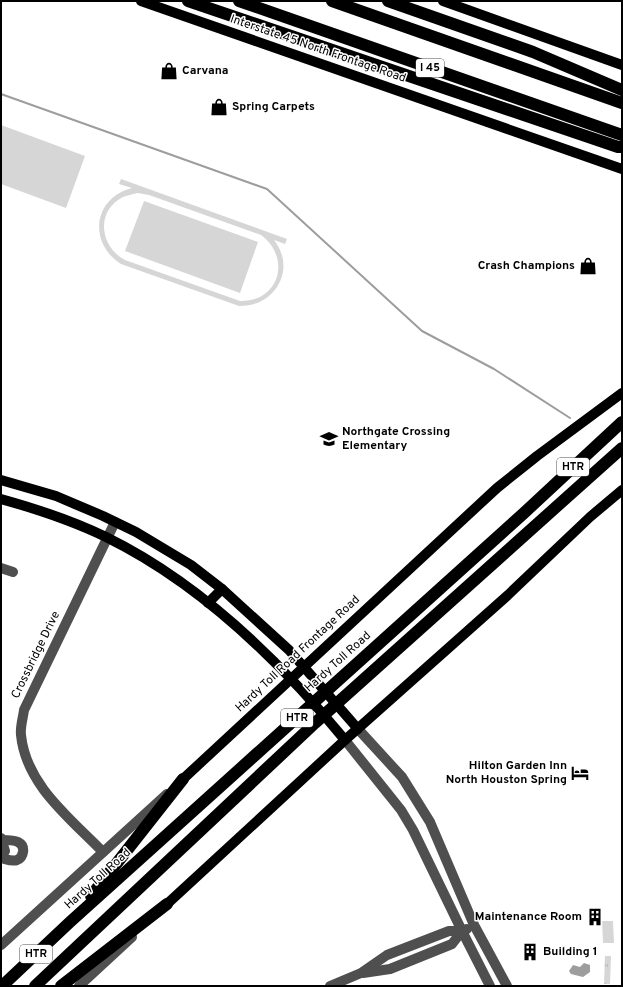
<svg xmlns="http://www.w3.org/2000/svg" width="623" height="987" viewBox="0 0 623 987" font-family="Overpass,sans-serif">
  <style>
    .park { fill: url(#park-tufts) }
    .pitch { fill: #d6d6d6; fill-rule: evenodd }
    .water { fill: #9d9d9d }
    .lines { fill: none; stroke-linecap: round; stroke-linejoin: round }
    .stream { stroke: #9d9d9d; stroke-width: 2 }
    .minor { stroke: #4f4f4f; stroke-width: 10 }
    .major { stroke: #000; stroke-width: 10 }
    .highway { stroke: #000; stroke-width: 12 }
    .labels { text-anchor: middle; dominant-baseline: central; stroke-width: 3; stroke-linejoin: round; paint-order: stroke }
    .shield { fill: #fff; stroke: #4c4c4c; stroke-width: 1 }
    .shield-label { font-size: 11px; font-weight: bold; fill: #000 }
    .street-label { font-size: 12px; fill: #000; stroke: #fff }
    .poi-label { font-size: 12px; font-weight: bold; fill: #000; stroke: #fff; text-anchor: start }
  </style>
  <defs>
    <pattern id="park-tufts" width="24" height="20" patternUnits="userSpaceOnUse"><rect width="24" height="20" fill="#d6d6d6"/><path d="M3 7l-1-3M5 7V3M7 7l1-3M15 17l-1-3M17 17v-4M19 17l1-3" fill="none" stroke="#b6b6b6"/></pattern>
  </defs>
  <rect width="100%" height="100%" fill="#fff"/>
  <polygon class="park" points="605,956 611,956 610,984 604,984"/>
  <g class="pitch">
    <polygon points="1,125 85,156 66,208 1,184"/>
    <path d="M121 179 287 239 285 244 274 240C297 269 275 307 239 306L121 264C88 243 93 198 132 188L119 184ZM138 193 149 195 261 235C292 258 279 302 240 301L125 260C100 247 95 211 123 197 128 195 133 194 138 193Z"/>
    <polygon points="144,201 258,242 240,293 125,251"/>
    <polygon points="602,921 613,921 614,943 603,943"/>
  </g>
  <polygon class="water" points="584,963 590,965 590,972 583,977 571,974 569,971 573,965 580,967"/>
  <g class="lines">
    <polyline class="stream" points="1,94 267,189 422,331 494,369 570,418"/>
    <g class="minor">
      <polyline points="1,568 13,572"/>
      <polyline points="358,729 402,777 430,822 474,925 507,986"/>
      <polyline points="345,740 401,810 413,830 462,931 490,986"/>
      <polyline points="1,838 5,851 1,857"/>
      <path d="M103 852C70 818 26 785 21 735 20 727 23 718 24 710L115 522"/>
      <path d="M1 858C6 859 12 862 17 860 24 857 26 846 18 842 14 840 7 840 2 840"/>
      <polyline points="1,945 167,794"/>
      <polyline points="363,973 390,969 452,944 462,931"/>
      <polyline points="79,986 132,937"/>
      <polyline points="330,986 361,973 387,955 449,931 462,931 467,929"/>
    </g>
    <g class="major">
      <polyline points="141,1 622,169"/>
      <polyline points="443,1 622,65"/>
      <polyline points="1,480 56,496 103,516 136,532 191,565 222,589 289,650 358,729"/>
      <path d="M1 499C37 509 73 521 106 537 200 583 280 661 345 740"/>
      <polyline points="208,603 222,589"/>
      <polyline points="183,779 497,488 537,456 622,393"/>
      <polyline points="167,904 345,740 508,595 590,517 622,490"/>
    </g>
    <g class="highway">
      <polyline points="188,1 618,147 622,147"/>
      <polyline points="239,1 622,135"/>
      <polyline points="332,1 622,103"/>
      <polyline points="388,1 533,52 622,90"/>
      <polyline points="91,896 183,779"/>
      <polyline points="2,986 70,922 524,513 622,422"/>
      <polyline points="35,986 315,723 622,448"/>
      <polyline points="61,986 167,904"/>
    </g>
  </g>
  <defs>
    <g id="shop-bare" transform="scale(1.38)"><path d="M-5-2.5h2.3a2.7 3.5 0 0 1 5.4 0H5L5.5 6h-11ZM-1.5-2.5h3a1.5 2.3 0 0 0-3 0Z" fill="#000" stroke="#fff" stroke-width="2.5" paint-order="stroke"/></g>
    <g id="school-bare" transform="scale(1.38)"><path d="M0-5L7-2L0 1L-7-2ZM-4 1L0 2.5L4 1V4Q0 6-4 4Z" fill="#000" stroke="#fff" stroke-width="2.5" paint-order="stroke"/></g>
    <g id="hotel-bare" transform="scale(1.38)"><path d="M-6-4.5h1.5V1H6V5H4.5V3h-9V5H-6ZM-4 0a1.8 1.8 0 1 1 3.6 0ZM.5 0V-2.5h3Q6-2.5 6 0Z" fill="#000" stroke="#fff" stroke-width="2.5" paint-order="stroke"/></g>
    <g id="building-bare" transform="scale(1.38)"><path d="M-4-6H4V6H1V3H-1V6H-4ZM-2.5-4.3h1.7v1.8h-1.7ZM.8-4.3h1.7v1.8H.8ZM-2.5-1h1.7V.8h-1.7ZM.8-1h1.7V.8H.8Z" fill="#000" stroke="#fff" stroke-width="2.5" paint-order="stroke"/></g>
  </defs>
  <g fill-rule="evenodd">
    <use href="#shop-bare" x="169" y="71"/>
    <use href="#shop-bare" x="219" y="107"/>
    <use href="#shop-bare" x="588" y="266"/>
    <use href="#school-bare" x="329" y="439"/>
    <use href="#hotel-bare" x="580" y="773"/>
    <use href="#building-bare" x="595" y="917"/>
    <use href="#building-bare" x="530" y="952"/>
  </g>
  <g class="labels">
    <g class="shield">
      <rect x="416" y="59" width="28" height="18" rx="3"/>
      <rect x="557" y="458" width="32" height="18" rx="3"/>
      <rect x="281" y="709" width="32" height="18" rx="3"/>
      <rect x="20" y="945" width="32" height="18" rx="3"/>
    </g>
    <g class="shield-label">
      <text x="430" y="68">I 45</text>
      <text x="573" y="467">HTR</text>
      <text x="297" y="718">HTR</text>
      <text x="36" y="954">HTR</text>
    </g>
    <g class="street-label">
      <text transform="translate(318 49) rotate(19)">Interstate 45 North Frontage Road</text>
      <text transform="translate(298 654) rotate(-43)">Hardy Toll Road Frontage Road</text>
      <text transform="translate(36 655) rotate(-64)">Crossbridge Drive</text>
      <text transform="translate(338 662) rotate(-42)">Hardy Toll Road</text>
      <text transform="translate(98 879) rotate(-42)">Hardy Toll Road</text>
    </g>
    <g class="poi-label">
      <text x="182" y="71">Carvana</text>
      <text x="232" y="107">Spring Carpets</text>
      <text x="575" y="266" text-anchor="end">Crash Champions</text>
      <text x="342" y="432">Northgate Crossing<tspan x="342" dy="14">Elementary</tspan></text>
      <text x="567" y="766" text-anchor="end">Hilton Garden Inn<tspan x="567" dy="14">North Houston Spring</tspan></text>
      <text x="582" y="917" text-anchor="end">Maintenance Room</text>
      <text x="543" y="952">Building 1</text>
    </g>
  </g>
  <rect width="623" height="987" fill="none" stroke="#000000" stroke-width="4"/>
</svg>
